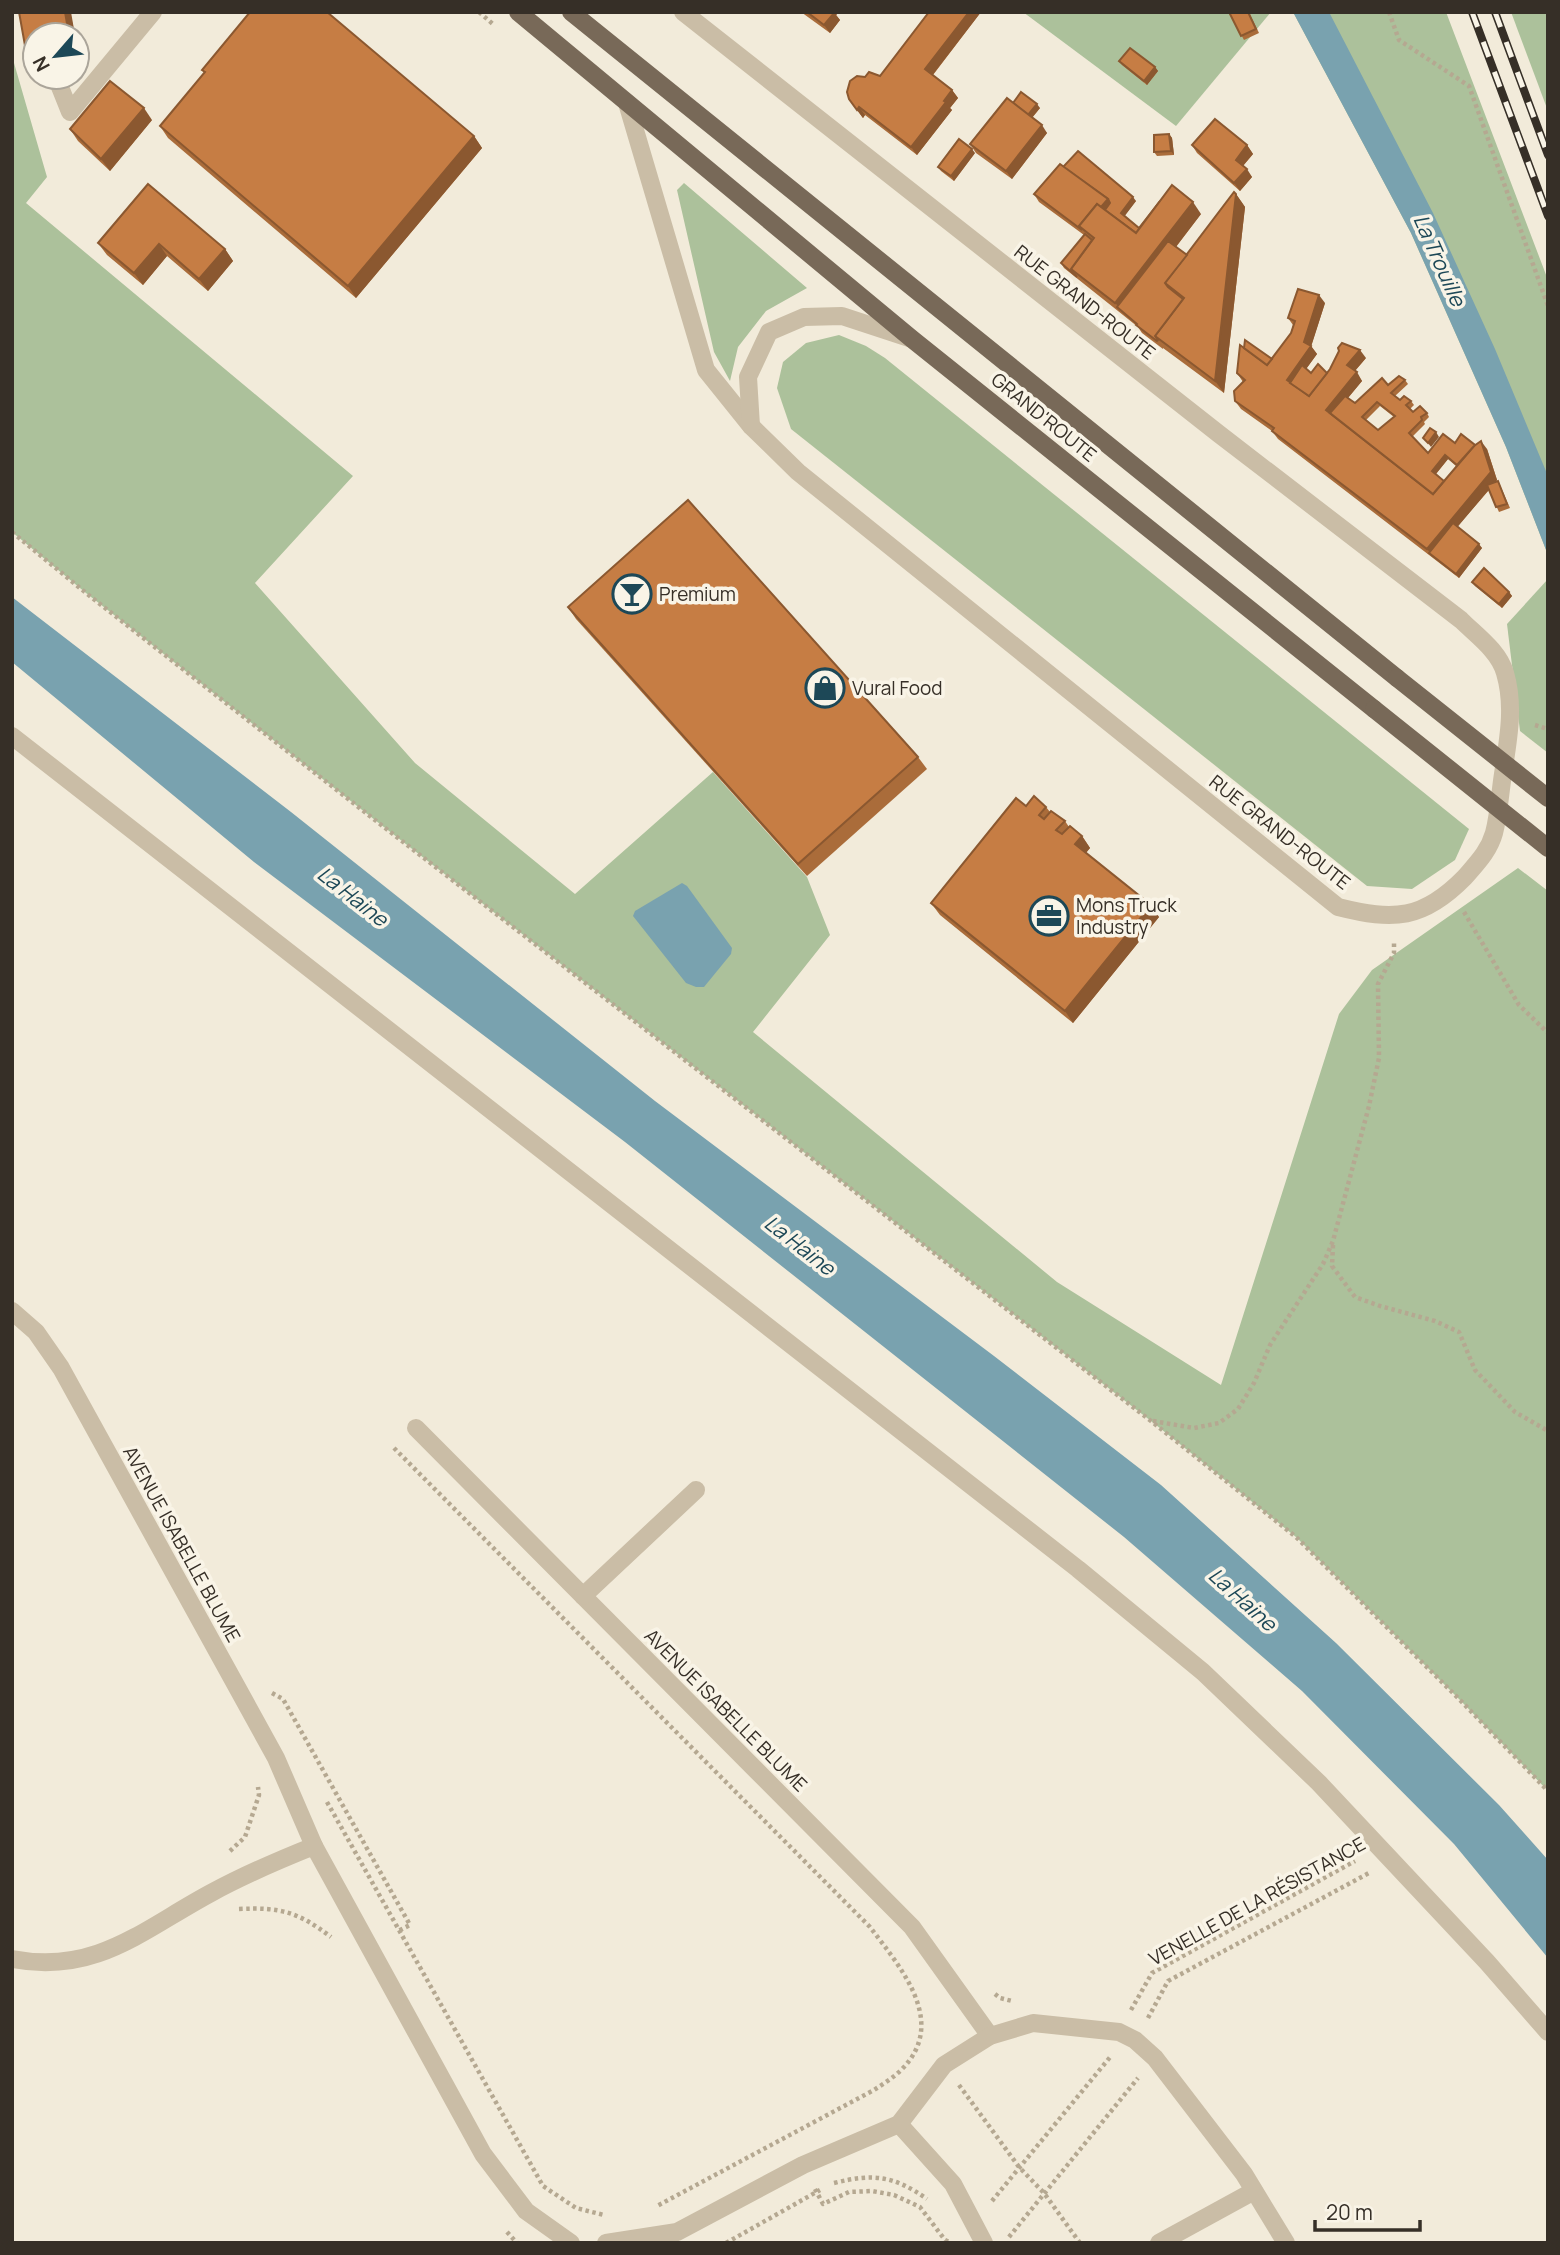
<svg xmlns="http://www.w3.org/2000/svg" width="1560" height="2255" viewBox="0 0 1560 2255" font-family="Manrope,sans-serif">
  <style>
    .green { fill: #acc19b }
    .water { fill: #79a2af }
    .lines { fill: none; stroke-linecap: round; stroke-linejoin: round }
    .path { stroke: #b5a891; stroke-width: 4.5; stroke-dasharray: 3.5 3.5; stroke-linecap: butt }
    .service { stroke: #cabda6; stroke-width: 18 }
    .minor { stroke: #cabda6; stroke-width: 18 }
    .primary { stroke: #786958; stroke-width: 18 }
    .rail-casing { stroke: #362f27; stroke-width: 8 }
    .rail { stroke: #f9f4e7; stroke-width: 5; stroke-dasharray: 16; stroke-linecap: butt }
    .primary-bridge { stroke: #786958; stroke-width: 18 }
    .wall { fill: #aa6c3a; fill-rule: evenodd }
    .shaded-wall { fill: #8b5830 }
    .building { fill: #c67d44; stroke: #8b5830; stroke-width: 2; fill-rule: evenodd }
    .labels { text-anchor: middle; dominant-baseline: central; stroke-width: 7; stroke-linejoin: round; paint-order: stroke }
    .street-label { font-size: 19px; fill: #362f27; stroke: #f9f4e7 }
    .poi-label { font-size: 19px; fill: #362f27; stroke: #f9f4e7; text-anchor: start }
    .water-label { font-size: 21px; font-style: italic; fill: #1d4857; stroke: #f9f4e7 }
  </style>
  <rect width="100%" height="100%" fill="#f2ebda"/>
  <g class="green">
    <polygon points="1023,12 1271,12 1176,126"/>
    <polygon points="1293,12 1446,12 1548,280 1548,555 1506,447 1411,233"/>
    <polygon points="1511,12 1548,12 1548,111"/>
    <polygon points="12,56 47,177 26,203 353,476 255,583 415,763 575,894 713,772 807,877 830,935 753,1032 1057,1282 1221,1385 1339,1014 1372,970 1518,868 1548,891 1548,1791 1460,1700 1296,1537 1151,1421 380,824 86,593 12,532"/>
    <polygon points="684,183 807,288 766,311 738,347 730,381 714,352 677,190"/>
    <polygon points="839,335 866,346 885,358 1469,829 1455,860 1412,889 1367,886 791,429 777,388 783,362 806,343"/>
    <polygon points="1548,579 1548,753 1520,731 1507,624"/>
  </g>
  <g class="water">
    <polygon points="1293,12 1329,12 1433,213 1495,349 1548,476 1548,555 1506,447 1411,233"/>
    <polygon points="12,597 291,812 655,1101 994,1356 1161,1485 1336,1643 1499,1805 1548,1860 1548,1958 1454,1844 1302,1691 1124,1537 625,1142 254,862 12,662"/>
    <polygon points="682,883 687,886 732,948 731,954 704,987 696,987 686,983 633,916 635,911"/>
  </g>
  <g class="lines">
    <g class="path">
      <polyline points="479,12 494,25"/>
      <polyline points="1389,12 1399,40 1469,86 1548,306"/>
      <polyline points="12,532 86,593 380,824 1151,1421 1296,1537 1460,1700 1548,1791"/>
      <polyline points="1535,725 1548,729"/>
      <polyline points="1464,912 1519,1005 1548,1033"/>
      <polyline points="1333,1245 1332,1266 1355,1297 1380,1306 1435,1321 1459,1332 1475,1370 1515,1412 1548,1431"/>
      <polyline points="1153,1421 1194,1428 1219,1423 1238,1409 1254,1383 1270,1345 1323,1264 1333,1241 1369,1106 1379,1058 1378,984 1394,953 1394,941"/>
      <path d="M394 1448 870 1927C901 1968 949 2023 901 2070 893 2078 883 2084 874 2090L657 2206"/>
      <polyline points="272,1693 283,1699 410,1925 398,1931"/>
      <polyline points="327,1802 543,2186 576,2208 604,2215"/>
      <polyline points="230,1851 245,1837 259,1795 258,1787"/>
      <path d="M239 1909C281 1907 298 1912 331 1937"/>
      <polyline points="995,1994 1000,1998 1012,2001"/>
      <polyline points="1131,2010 1152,1973 1355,1861"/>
      <polyline points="1148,2018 1168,1981 1369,1873"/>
      <polyline points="959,2085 1019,2167 1044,2193 1080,2243"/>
      <path d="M834 2183C874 2173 894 2176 927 2199"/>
      <polyline points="815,2189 823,2204 849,2192 872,2191 894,2195 920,2207 945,2240 951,2243"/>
      <polyline points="992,2201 1111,2056"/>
      <polyline points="507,2232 517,2243"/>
      <polyline points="1009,2237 1138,2078"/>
      <polyline points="726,2243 820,2190"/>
    </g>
    <g class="service">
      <polyline points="56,77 70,112 153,12"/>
      <polyline points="12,736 1078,1569 1203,1672 1319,1783 1487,1962 1548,2032"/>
      <polyline points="1159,2243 1254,2191"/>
    </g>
    <g class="minor">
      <path d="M627 103 706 370 751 426 798 472 1338 907C1394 921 1423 920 1465 877 1477 863 1489 851 1494 833 1499 814 1500 793 1503 774 1508 740 1515 707 1505 673 1499 651 1476 635 1461 620L1219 434 683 12"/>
      <polyline points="751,426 748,377 769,332 804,317 842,316 912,339"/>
      <polyline points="12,1311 36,1332 61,1368 276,1758 314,1846"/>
      <polyline points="416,1428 912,1927 990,2036"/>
      <polyline points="583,1596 696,1490"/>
      <path d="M12 1959C96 1975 142 1930 211 1893 244 1875 279 1860 314 1846L483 2154 526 2211 571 2243"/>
      <polyline points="899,2124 953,2184 984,2243"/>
      <polyline points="606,2243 677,2232 803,2165 899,2124 944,2065 990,2036 1033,2023 1119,2032 1135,2040 1155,2058 1244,2174 1286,2243"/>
    </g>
    <g class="primary">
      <polyline points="518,12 912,339 1374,709"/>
      <polyline points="571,12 1397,678"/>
    </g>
    <g class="rail-casing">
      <g id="rail">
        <polyline points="1472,12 1548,216"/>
        <polyline points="1495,12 1548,155"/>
      </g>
    </g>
    <use href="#rail" class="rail"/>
    <g class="primary-bridge">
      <polyline points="1397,678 1548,798"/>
      <polyline points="1374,709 1548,848"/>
    </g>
  </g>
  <g class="wall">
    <polygon points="801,12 839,12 836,15 840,20 830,33"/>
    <polygon points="981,12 933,75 952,90 958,98 950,108 952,110 917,155 865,115 863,118 849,99 880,76"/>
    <polygon points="1229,12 1249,12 1259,33 1244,40"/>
    <polygon points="35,35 35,76 29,68"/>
    <polygon points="77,43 82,71 77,72"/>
    <polygon points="1119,61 1155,67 1158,71 1147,85 1122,65"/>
    <polygon points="202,70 474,136 482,148 356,298 168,138 160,126 204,73"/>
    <polygon points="36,77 51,77 38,80"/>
    <polygon points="1013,103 1040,108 1032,118 1047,133 1012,179 976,153 970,144"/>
    <polygon points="152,120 110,171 78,141 70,129"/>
    <polygon points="1169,134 1172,138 1174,155 1157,156 1154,152"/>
    <polygon points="1192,145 1247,145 1253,154 1243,166 1252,177 1240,191 1197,153"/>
    <polygon points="975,153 954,181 941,171 938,167"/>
    <polygon points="1063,167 1136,201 1124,216 1139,228 1201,214 1176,247 1187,255 1236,194 1245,207 1224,393 1163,348 1163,349 1142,333 1138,327 1123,315 1064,268 1061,263 1084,235 1039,202 1034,194"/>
    <polygon points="148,184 225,249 233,261 208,291 167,256 143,285 107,255 98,243"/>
    <path d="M1325 303 1311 346 1317 354 1306 369 1311 373H1327L1366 358 1355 371 1362 381 1348 398 1355 403 1388 385 1405 380 1408 384 1395 396 1400 400 1411 401 1414 405 1410 409 1413 412 1427 413 1429 417 1424 422 1425 424 1412 437 1428 453 1455 443 1475 445 1487 449 1497 480 1496 481H1498L1500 485 1510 508 1499 512 1489 490 1457 527 1482 548 1459 578 1278 439 1272 431 1241 409 1235 401 1243 382 1237 373 1244 348 1272 359 1291 333 1293 325 1288 318ZM1380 406 1394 417 1378 430 1366 420ZM1448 459 1456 466 1444 481 1436 474Z"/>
    <polygon points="1472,582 1509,592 1512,596 1502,608 1475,586"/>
    <polygon points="568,607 918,757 927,769 807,876 576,619"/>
    <polygon points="1026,806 1046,807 1050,812 1065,821 1069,827 1082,836 1090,848 1086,853 1159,917 1073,1023 940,915 931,903"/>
  </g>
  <g class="shaded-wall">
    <polygon points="65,12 71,12 75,35 69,35"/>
    <polygon points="833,12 839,12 836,15 840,20 830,33 824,25"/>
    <polygon points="969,12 981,12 931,77 925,69"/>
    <polygon points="77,43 82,71 77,63"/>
    <polygon points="1155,67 1158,71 1147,85 1144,81"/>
    <polygon points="952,90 958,98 950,108 952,110 917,155 911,147"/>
    <polygon points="1037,104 1040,108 1030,120 1027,115"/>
    <polygon points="859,107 865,115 863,118 857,110"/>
    <polygon points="144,108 152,120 110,171 101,159"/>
    <polygon points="1042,125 1047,133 1012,179 1006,171"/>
    <polygon points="1169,134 1172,138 1174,155 1171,151"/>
    <polygon points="474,136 482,148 356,298 348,286"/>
    <polygon points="1247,145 1253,154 1241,168 1236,160"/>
    <polygon points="972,149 975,153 954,181 951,176"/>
    <polygon points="1247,169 1252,177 1240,191 1234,183"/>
    <polygon points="1236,194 1245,207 1224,393 1215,381"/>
    <polygon points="1133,197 1136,201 1124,217 1121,213"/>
    <polygon points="1108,199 1113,208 1083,229"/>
    <polygon points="1193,202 1201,214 1125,313 1115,303"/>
    <polygon points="159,244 167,256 143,285 134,273"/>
    <polygon points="225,249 233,261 208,291 199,279"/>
    <polygon points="1319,295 1325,303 1311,347 1311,346 1317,354 1293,387 1287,380 1304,342"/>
    <polygon points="1360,350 1366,358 1353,373 1347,365"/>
    <polygon points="1357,372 1362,381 1332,417 1326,410"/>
    <polygon points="1436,432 1439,437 1431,447 1428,443"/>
    <polygon points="1481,441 1487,449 1497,480 1433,556 1427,549"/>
    <polygon points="1445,455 1448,459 1435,475 1432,471"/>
    <polygon points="1479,544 1482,548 1459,578 1456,574"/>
    <polygon points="1509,592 1512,596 1502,608 1499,604"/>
    <polygon points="1082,836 1090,848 1083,856 1075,844"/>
    <polygon points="1151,905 1159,917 1073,1023 1065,1011"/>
  </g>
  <g class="building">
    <polygon points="19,12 65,12 69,35 35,35 35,66 29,68"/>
    <polygon points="250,12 327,12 474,136 348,286 160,126 205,72 202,70"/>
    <polygon points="807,12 835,12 824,25"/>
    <polygon points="929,12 969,12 925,69 952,90 944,101 946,102 911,147 859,107 857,110 849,99 847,92 850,81 857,76 865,77 869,72 880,76"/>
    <polygon points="1229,12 1248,12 1256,29 1241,36"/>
    <polygon points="1130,48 1155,67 1144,81 1119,61"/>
    <polygon points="110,81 144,108 101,159 70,129"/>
    <polygon points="1021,92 1037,104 1028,115 1013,103"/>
    <polygon points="1007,98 1042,125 1006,171 970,144"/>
    <polygon points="1215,119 1247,145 1236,160 1247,169 1234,183 1192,145"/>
    <polygon points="1169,134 1171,151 1154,152 1154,135"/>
    <polygon points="959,139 972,149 951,176 938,167"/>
    <polygon points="1078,151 1133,197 1121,213 1139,228 1160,201 1136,233 1105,210 1110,203 1108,199 1063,167"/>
    <polygon points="1060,164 1108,199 1101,207 1097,204 1079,226 1082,230 1034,194"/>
    <polygon points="148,184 225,249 199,279 159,244 134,273 98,243"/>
    <polygon points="1172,185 1193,202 1115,303 1071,269 1094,238 1079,226 1097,204 1136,233"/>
    <polygon points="1234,192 1236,194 1215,381 1155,336 1184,298 1165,283"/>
    <polygon points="1085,234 1092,240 1071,269 1077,277 1061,263"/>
    <polygon points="1168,241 1187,255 1165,283 1168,287 1183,299 1155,336 1158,340 1157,341 1136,325 1137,324 1117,307"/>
    <polygon points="1298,289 1319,295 1304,342 1311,346 1287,380 1309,396 1330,369 1339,351 1338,348 1342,343 1360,350 1347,365 1357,372 1326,410 1433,494 1474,446 1481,441 1491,472 1427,549 1272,431 1274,428 1235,401 1234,391 1245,380 1237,373 1240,345 1267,365 1291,333 1295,321 1288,318"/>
    <polygon points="1245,340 1272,359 1267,365 1244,348"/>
    <polygon points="1318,364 1327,373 1309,396 1290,383 1302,365 1311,373"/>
    <path d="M1399 376 1405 380 1391 393 1400 400 1404 396 1411 401 1406 405 1413 412 1420 406 1427 413 1421 417 1422 420 1409 433 1428 453 1443 434 1455 443 1461 434 1475 445 1457 465 1445 455 1432 471 1444 481 1433 494 1330 413 1345 396 1355 403 1382 378 1388 385ZM1377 402 1395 416 1378 430 1362 417Z"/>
    <polygon points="1430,428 1436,432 1428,443 1423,438"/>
    <polygon points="1498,481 1507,504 1496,507 1487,485"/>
    <polygon points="688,500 918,757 798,864 568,607"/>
    <polygon points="1453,523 1479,544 1456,574 1429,553"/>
    <polygon points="1484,568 1509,592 1499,604 1472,582"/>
    <polygon points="1034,796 1046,807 1039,815 1044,819 1051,811 1065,821 1056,830 1062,834 1070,826 1082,836 1075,844 1151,905 1065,1011 931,903 1016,798 1026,806"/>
  </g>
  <defs>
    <g id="bar-ring" transform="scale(2.0125)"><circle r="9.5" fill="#f9f4e7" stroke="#1d4857" stroke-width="1.5"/><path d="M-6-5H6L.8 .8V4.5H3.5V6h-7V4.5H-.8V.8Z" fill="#1d4857"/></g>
    <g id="shop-ring" transform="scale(2.0125)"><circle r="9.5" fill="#f9f4e7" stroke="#1d4857" stroke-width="1.5"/><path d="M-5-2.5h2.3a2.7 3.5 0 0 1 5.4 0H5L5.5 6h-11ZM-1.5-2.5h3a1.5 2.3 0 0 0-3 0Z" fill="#1d4857"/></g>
    <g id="office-ring" transform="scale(2.0125)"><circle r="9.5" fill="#f9f4e7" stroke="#1d4857" stroke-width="1.5"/><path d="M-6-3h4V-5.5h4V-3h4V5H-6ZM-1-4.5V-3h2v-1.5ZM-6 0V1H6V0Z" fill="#1d4857"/></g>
  </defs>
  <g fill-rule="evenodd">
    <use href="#bar-ring" x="632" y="594"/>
    <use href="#shop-ring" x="825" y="688"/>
    <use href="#office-ring" x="1049" y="916"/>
  </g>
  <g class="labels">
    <g class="street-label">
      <text transform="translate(1085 302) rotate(38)">RUE GRAND-ROUTE</text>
      <text transform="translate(1044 417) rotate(39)">GRAND'ROUTE</text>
      <text transform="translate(1280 832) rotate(38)">RUE GRAND-ROUTE</text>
      <text transform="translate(182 1544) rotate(61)">AVENUE ISABELLE BLUME</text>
      <text transform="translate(726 1710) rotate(45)">AVENUE ISABELLE BLUME</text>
      <text transform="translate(1257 1901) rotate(-29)">VENELLE DE LA RÉSISTANCE</text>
    </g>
    <g class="poi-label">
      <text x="659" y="594">Premium</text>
      <text x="852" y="688">Vural Food</text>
      <text x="1076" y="905">Mons Truck<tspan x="1076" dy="22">Industry</tspan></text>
    </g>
    <g class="water-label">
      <text transform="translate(1440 260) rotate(66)">La Trouille</text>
      <text transform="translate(353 896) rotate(38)">La Haine</text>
      <text transform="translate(800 1245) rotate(38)">La Haine</text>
      <text transform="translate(1243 1599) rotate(42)">La Haine</text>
    </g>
  </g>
  <rect width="1560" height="2255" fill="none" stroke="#362f27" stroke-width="28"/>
  <g transform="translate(56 56) rotate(242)"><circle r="33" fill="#f9f4e7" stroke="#aba59a" stroke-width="2"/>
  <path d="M0-5L12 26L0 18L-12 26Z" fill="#1d4857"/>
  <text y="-10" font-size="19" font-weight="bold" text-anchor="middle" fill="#362f27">N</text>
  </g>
  <path d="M1315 2220v10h105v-10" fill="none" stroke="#362f27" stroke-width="3.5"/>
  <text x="1326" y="2220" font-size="21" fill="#362f27" stroke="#f9f4e7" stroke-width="5" paint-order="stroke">20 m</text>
</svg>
